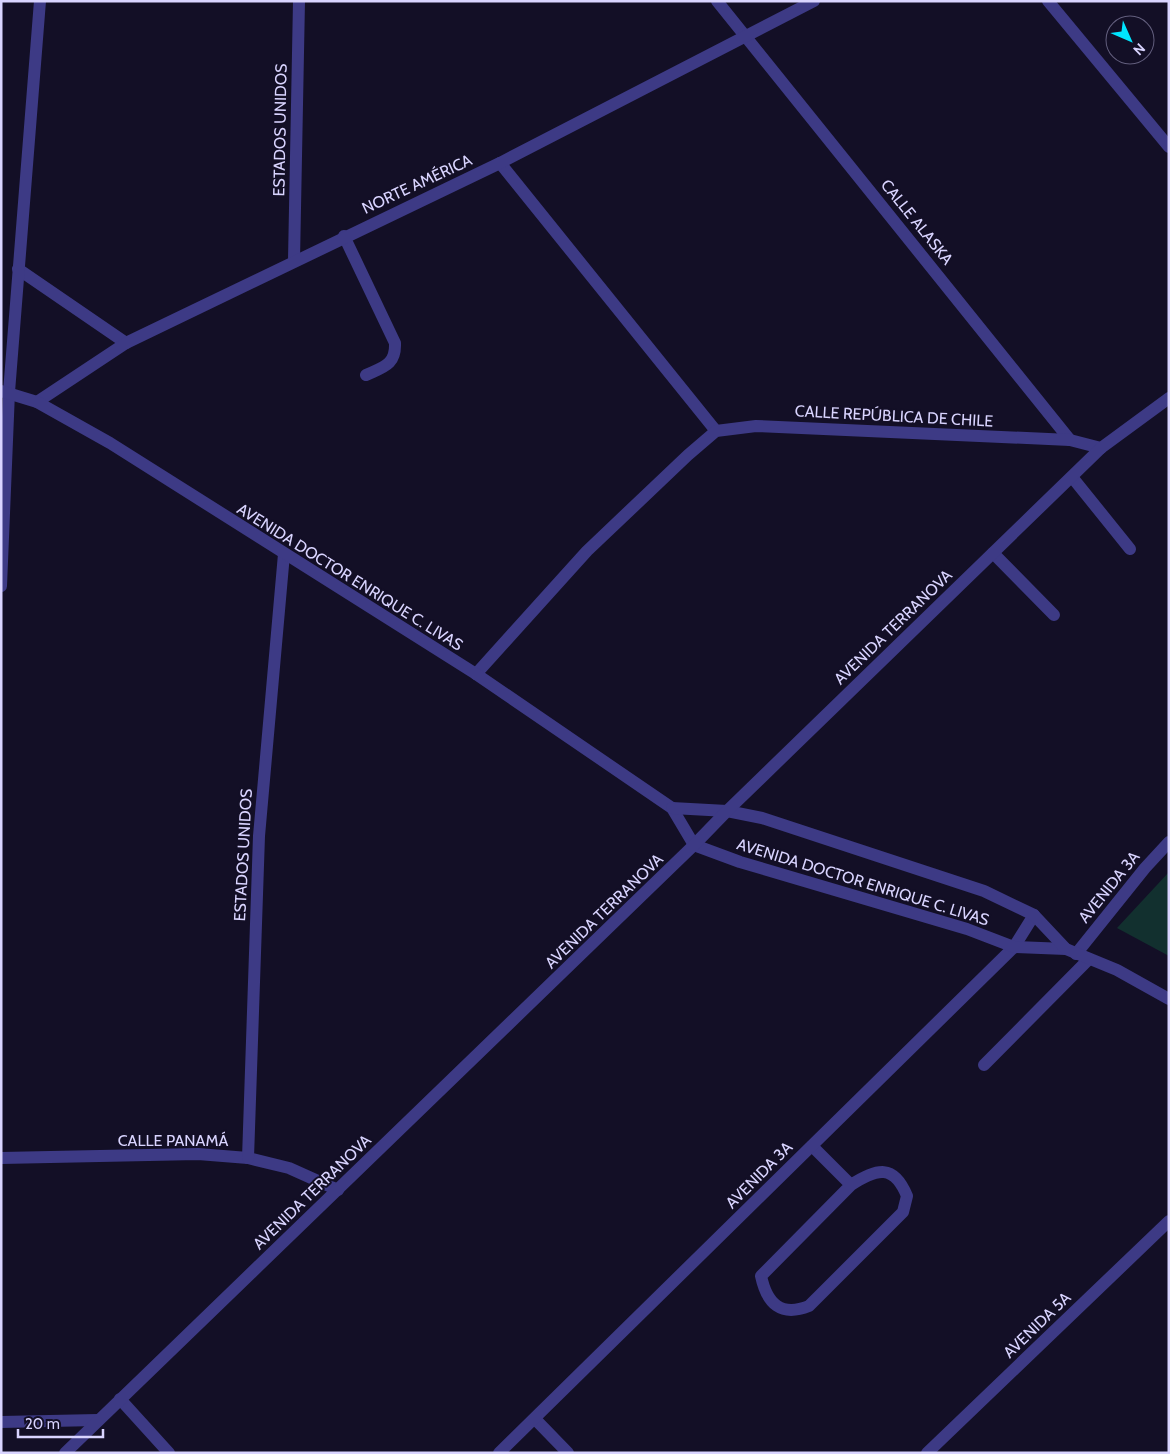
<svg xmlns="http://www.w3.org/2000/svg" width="1170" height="1454" viewBox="0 0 1170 1454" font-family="Cabin,sans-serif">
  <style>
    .green { fill: #12302f }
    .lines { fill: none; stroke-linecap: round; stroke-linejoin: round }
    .service { stroke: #3d3a85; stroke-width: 12 }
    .minor { stroke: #3d3a85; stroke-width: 12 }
    .tertiary { stroke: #3d3a85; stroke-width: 12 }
    .labels { text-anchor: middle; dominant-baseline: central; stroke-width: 4; stroke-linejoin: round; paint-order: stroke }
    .street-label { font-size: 16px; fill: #d9d4ff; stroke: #130f26 }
  </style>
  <rect width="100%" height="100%" fill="#130f26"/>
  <polygon class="green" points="1169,872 1169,956 1117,928"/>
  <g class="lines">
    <g class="service">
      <path d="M344 236 395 343C396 365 383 367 366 375"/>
      <polyline points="18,269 126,343"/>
      <polyline points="1072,477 1130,549"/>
      <polyline points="993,553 1054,615"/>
      <polyline points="984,1065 1089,959"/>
      <path d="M812 1146 851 1185 761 1276C767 1304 781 1317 809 1306L903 1212 907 1196C894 1164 877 1168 851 1185"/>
    </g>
    <g class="minor">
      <polyline points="717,1 1070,440"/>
      <polyline points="1048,1 1169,147"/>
      <polyline points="500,163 716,431"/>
      <polyline points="294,260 299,1"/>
      <polyline points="37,402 126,343 500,163 814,1"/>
      <polyline points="1,586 9,392 40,1"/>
      <polyline points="476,674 587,551 688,455 716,431 756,426 1070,440 1101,448"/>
      <polyline points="1076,954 1145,868 1169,842"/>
      <polyline points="1,1158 198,1154 248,1158 289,1168 338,1190"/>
      <polyline points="248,1158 259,836 284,554"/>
      <polyline points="120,1399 169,1453"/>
      <polyline points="535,1419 568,1453"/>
      <polyline points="1,1422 98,1420"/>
      <polyline points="499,1453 1014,947 1034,915"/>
      <polyline points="927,1453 1169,1221"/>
    </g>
    <g class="tertiary">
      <polyline points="1,391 37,402 110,443 476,674 672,808 694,845 740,862 967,929 1014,947 1066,949"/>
      <polyline points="672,808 727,811 762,818 984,891 1034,915 1066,949 1117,970 1169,999"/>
      <polyline points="65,1453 694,845 727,811 1101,448 1169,398"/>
    </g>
  </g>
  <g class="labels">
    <g class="street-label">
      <text transform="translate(280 130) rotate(-89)">ESTADOS UNIDOS</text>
      <text transform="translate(417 184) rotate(-25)">NORTE AMÉRICA</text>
      <text transform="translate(917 222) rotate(51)">CALLE ALASKA</text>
      <text transform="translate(894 416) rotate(3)">CALLE REPÚBLICA DE CHILE</text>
      <text transform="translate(350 577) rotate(32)">AVENIDA DOCTOR ENRIQUE C. LIVAS</text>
      <text transform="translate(893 627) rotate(-44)">AVENIDA TERRANOVA</text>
      <text transform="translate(243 855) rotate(-87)">ESTADOS UNIDOS</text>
      <text transform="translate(863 882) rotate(17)">AVENIDA DOCTOR ENRIQUE C. LIVAS</text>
      <text transform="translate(1109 887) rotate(-51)">AVENIDA 3A</text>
      <text transform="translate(604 911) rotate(-44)">AVENIDA TERRANOVA</text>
      <text x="173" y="1140">CALLE PANAMÁ</text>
      <text transform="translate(759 1175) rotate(-45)">AVENIDA 3A</text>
      <text transform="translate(312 1192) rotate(-44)">AVENIDA TERRANOVA</text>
      <text transform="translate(1037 1325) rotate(-44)">AVENIDA 5A</text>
    </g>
  </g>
  <rect width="1170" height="1454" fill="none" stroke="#d9d4ff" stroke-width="5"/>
  <g transform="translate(1130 40) rotate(135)"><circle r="24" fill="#130f26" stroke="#625e7d"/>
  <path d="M0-4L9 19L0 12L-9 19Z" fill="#00e5ff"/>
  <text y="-8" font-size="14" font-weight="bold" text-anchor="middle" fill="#d9d4ff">N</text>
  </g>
  <path d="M18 1429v8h85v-8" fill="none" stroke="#d9d4ff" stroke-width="2.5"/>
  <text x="25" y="1429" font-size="15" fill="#d9d4ff" stroke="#130f26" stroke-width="4" paint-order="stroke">20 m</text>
</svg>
